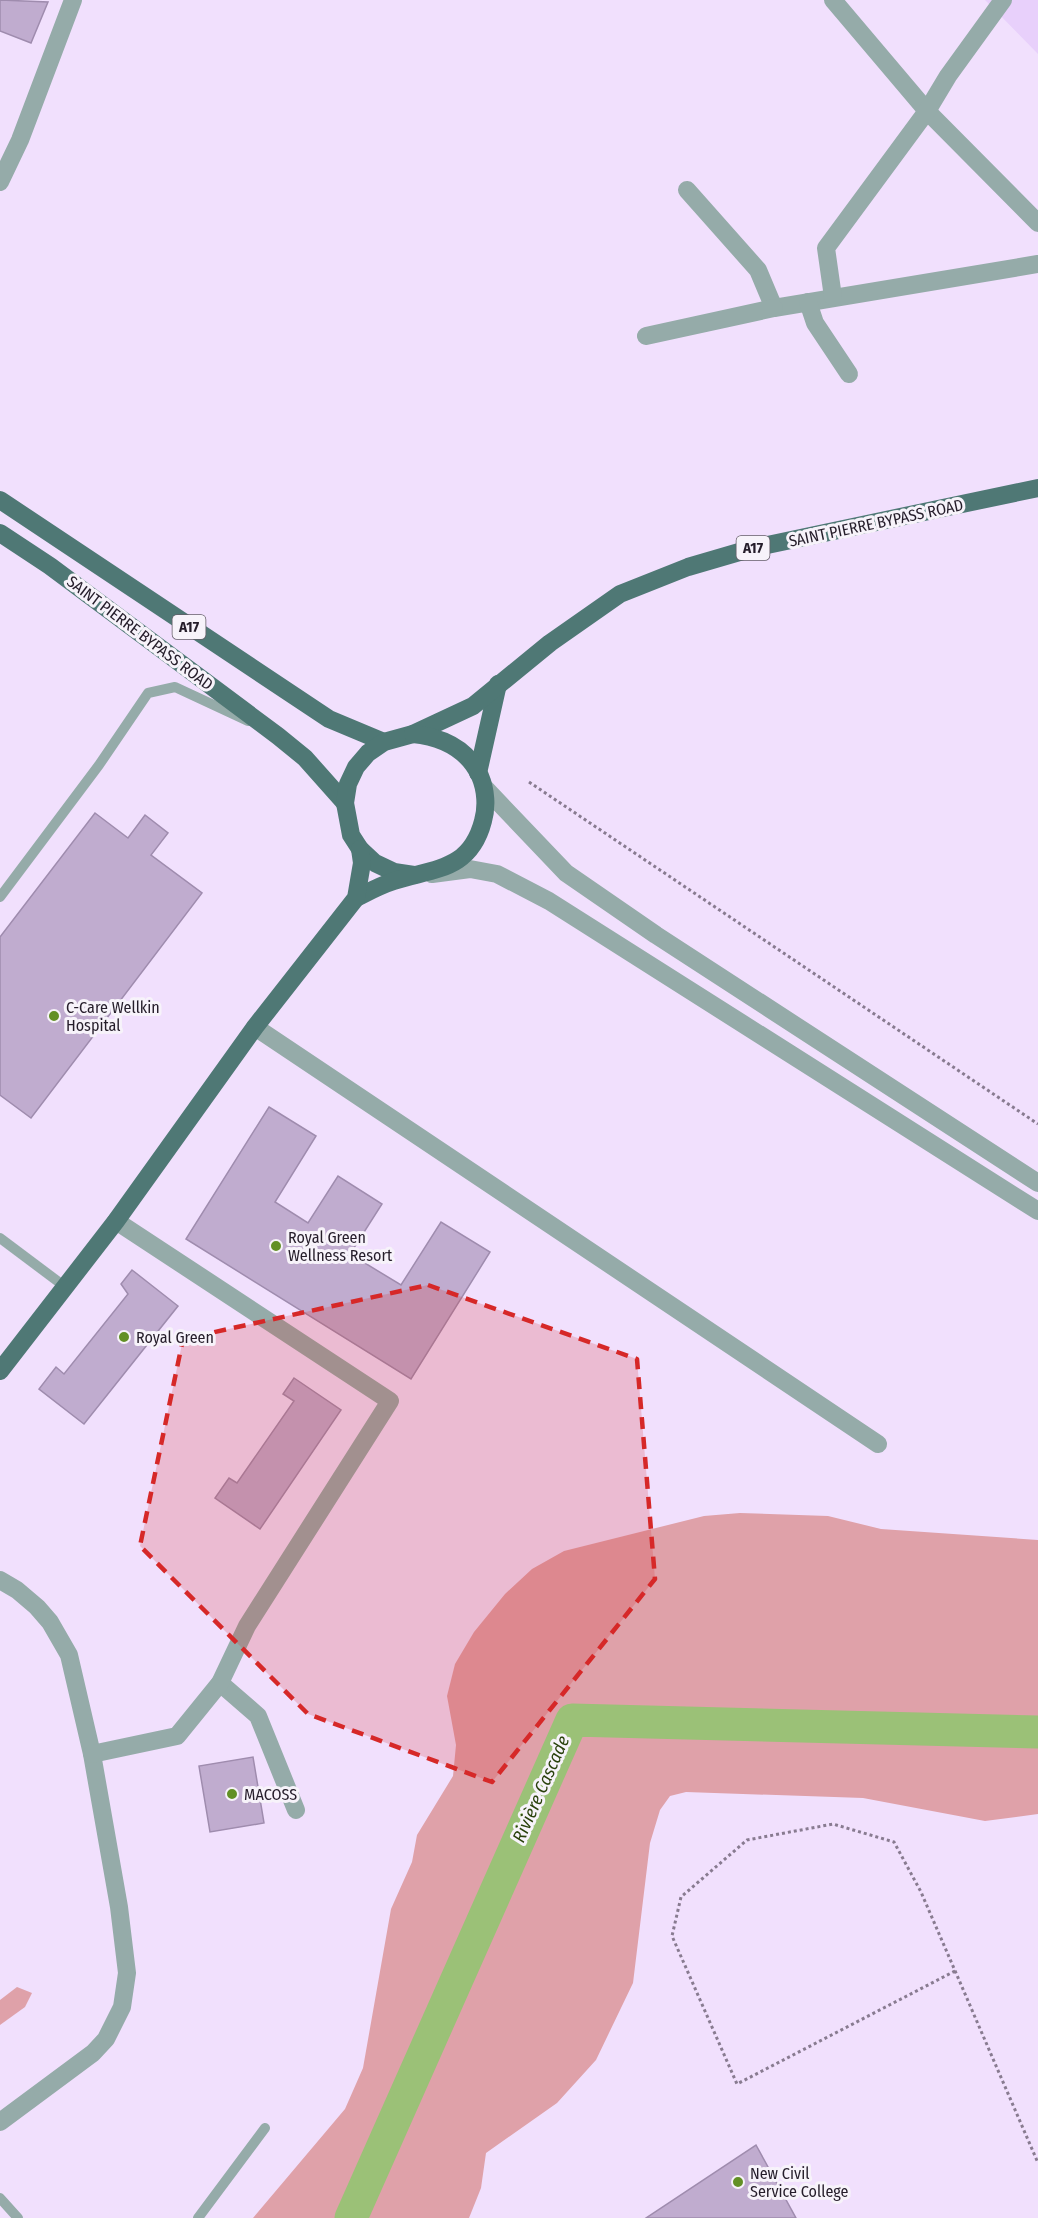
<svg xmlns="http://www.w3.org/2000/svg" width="1038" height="2218" viewBox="0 0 1038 2218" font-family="'Fira Sans Condensed',sans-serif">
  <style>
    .built { fill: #e8d0fb }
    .green { fill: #dfa1a9 }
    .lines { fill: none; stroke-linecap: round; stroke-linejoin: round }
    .river { stroke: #9bc177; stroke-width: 33 }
    .building { fill: #c0accf; stroke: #9f8cae; stroke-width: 1.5 }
    .path { stroke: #887b90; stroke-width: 3; stroke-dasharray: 3 3; stroke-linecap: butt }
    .lane { stroke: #95aba9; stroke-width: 10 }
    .street { stroke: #95aba9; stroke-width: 18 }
    .primary { stroke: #4f7875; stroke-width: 18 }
    .marked { fill: #d62828; fill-opacity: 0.2; stroke: #d62828; stroke-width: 4.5; stroke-dasharray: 12 8; stroke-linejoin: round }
    .poi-dot { fill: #629025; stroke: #f7f3fa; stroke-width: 2 }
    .labels { text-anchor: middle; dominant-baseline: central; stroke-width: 6; stroke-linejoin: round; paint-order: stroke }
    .shield { fill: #f7f3fa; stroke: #645d68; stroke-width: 1.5 }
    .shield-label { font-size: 15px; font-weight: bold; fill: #251d2a }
    .street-label { font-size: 16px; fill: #251d2a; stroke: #f7f3fa }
    .poi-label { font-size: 16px; fill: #251d2a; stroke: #f7f3fa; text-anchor: start }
    .water-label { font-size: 18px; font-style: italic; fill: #2a420c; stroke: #f7f3fa }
  </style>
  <rect width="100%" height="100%" fill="#f1e0fd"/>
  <polygon class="built" points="985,0 1038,0 1038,54"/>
  <g class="green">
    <polygon points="740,1513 828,1516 881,1529 1038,1540 1038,1814 985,1821 863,1798 686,1792 670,1796 660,1810 650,1843 633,1983 596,2060 557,2103 486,2153 481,2188 469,2218 253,2218 345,2109 363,2068 391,1909 412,1862 417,1835 453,1776 456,1745 447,1696 455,1664 474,1632 505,1594 532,1569 564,1551 704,1516"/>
    <polygon points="17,1987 32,1993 25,2007 0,2025 0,2000"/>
  </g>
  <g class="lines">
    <polyline class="river" points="351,2218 572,1720 1038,1732"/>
  </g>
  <g class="building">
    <polygon points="0,0 48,2 31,43 0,31"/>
    <polygon points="95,813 128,838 145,815 168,833 151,855 202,893 31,1118 0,1095 0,937"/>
    <polygon points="269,1107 316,1136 275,1202 308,1223 338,1176 382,1204 350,1254 401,1285 441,1222 490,1252 411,1379 186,1239"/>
    <polygon points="132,1270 178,1306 84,1424 39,1389 56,1367 64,1374 128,1294 121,1284"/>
    <polygon points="294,1378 341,1410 260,1529 215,1498 229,1478 237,1483 294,1401 283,1394"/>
    <polygon points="253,1757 264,1823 210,1832 199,1766"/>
    <polygon points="756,2145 796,2218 646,2218"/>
  </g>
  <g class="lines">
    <g class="path">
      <polyline points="529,782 1038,1124"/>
      <polyline points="955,1971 737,2084 672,1936 681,1897 747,1840 833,1824 894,1842 921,1892 1038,2163"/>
    </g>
    <g class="lane">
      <polyline points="0,897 99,765 148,693 175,687 248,721"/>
      <polyline points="0,1238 64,1286"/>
      <polyline points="0,2198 18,2218"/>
      <polyline points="198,2218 265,2128"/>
    </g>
    <g class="street">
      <polyline points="833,0 927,111 1038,223"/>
      <polyline points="0,182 20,140 73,0"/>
      <polyline points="687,190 758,270 774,308 1038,264"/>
      <polyline points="833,297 826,248 927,111 948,76 1003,0"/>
      <polyline points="808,302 815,323 849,374"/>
      <polyline points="646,336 774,308"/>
      <polyline points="484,787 566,873 656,935 1038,1183"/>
      <polyline points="432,874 470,869 497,874 549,901 1038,1211"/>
      <polyline points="255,1027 878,1444"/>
      <polyline points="0,1580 17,1590 37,1607 50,1622 69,1655 92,1754 119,1907 127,1973 122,2007 106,2039 93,2053 0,2122"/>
      <polyline points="220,1683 258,1716 296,1810"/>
      <polyline points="92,1754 177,1736 220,1683 247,1626 390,1401 116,1221"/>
    </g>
    <g class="primary">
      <polyline points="0,500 329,719 384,742"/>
      <polyline points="0,533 50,566 278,736 305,758 345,803"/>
      <polyline points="478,773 498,684"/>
      <polyline points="414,875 394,872 375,863 360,849 351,835 345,803 348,784 356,767 368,753 384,742 413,734 473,706 550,643 620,594 688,567 753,548 1038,488"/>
      <path d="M356 898C368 892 381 885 394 881 434 868 470 871 483 821 487 807 486 790 480 776 467 748 442 737 413 734"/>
      <polyline points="0,1371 116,1221 255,1027 356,898 362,863 360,849"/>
    </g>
  </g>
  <path class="marked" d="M428 1285 637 1359 655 1579 492 1782 308 1714 140 1546 183 1339Z"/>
  <g class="poi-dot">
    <circle cx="54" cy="1016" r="6"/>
    <circle cx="276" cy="1246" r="6"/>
    <circle cx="124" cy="1337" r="6"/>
    <circle cx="232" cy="1794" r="6"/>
    <circle cx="738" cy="2182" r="6"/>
  </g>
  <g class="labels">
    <g class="shield">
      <rect x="736.5" y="536" width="33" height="24" rx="4.5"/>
      <rect x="172.5" y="615" width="33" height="24" rx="4.5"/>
    </g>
    <g class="shield-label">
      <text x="753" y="548">A17</text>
      <text x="189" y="627">A17</text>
    </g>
    <g class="street-label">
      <text transform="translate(876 523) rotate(-12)">SAINT PIERRE BYPASS ROAD</text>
      <text transform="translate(140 633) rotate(37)">SAINT PIERRE BYPASS ROAD</text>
    </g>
    <g class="poi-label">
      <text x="66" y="1007">C-Care Wellkin<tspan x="66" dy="18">Hospital</tspan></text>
      <text x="288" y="1237">Royal Green<tspan x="288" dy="18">Wellness Resort</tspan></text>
      <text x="136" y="1337">Royal Green</text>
      <text x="244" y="1794">MACOSS</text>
      <text x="750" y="2173">New Civil<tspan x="750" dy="18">Service College</tspan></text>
    </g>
    <g class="water-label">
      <text transform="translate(541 1789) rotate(-66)">Rivière Cascade</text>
    </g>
  </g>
</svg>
